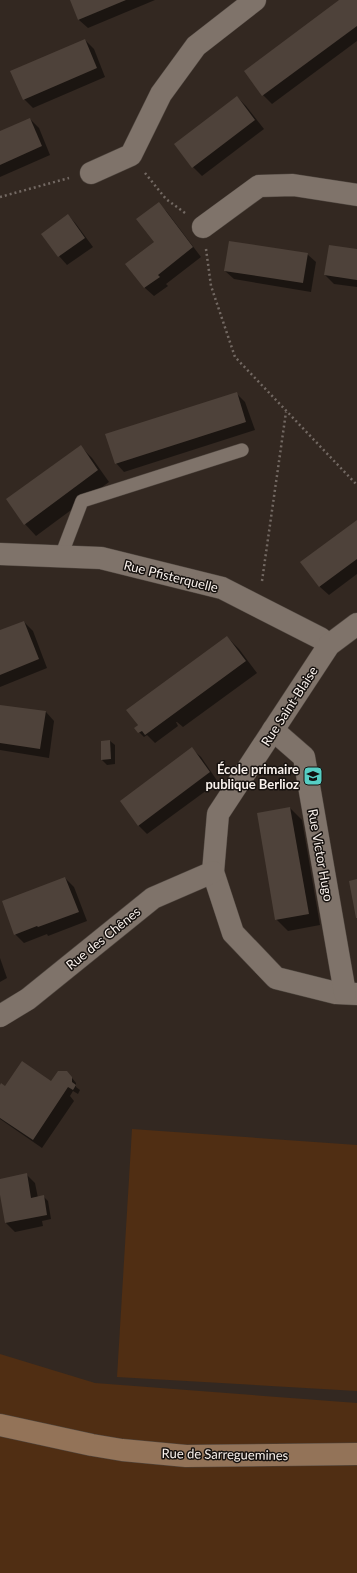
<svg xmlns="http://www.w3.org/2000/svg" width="357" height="1573" viewBox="0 0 357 1573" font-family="Lato,sans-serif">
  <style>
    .green { fill: #502e13 }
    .shadow { fill: #0007 }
    .building { fill: #4e423a }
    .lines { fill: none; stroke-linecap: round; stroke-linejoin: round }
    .lane-casing { stroke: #504740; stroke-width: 14 }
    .street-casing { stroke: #504740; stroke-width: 23 }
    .secondary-casing { stroke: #504740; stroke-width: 23 }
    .path { stroke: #736963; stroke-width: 2.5; stroke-dasharray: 2 3; stroke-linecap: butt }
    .lane { stroke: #7f736a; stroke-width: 13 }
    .street { stroke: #7f736a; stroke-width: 22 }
    .secondary { stroke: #937358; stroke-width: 22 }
    .labels { text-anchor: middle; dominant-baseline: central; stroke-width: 3; stroke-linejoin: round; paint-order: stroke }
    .street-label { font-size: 13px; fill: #faf2ed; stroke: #17120f }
    .poi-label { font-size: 13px; font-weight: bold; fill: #faf2ed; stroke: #17120f; text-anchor: end }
  </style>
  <rect width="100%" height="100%" fill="#332821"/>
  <g class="green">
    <polygon points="132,1129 357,1145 357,1391 117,1377"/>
    <polygon points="0,1354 95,1383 357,1403 357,1573 0,1573"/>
  </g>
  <g class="shadow">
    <polygon points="71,0 155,0 88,28 79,20"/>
    <polygon points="341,0 357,0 357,41 272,104 263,95 245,71"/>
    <polygon points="85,40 94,49 105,77 33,108 24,99"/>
    <polygon points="237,97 246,106 264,129 202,176 193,167 176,144"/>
    <polygon points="30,119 39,128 50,155 0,177 0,132"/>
    <polygon points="159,204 167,212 201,257 166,284 168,286 154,296 145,288 127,264 155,243"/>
    <polygon points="68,215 76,224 93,247 67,265 59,256"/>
    <polygon points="357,250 357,287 334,284 325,275"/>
    <polygon points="307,254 316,262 311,292 234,279 225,271"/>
    <polygon points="236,393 245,402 255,430 124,472 116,463"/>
    <polygon points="81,447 92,458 109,482 36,536 25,524"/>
    <polygon points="357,521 357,574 329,595 320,587 302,562"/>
    <polygon points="24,622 33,631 47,668 0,687 0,631"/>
    <polygon points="227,637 239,649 257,673 183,727 177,722 176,722 178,726 155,743 147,735 144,737 135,728"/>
    <polygon points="0,706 46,712 54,721 49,758 0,750"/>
    <polygon points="110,741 115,745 115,764 107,765 102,760 102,742"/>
    <polygon points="192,749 201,757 218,782 147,834 138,825"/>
    <polygon points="290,808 302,820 320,925 288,931 276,919"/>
    <polygon points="65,878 74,887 87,921 48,936 47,934 24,943 15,934"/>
    <polygon points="0,958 7,978 0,982"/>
    <polygon points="68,1073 76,1083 76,1087 80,1090 78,1094 73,1091 70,1096 74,1101 42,1148 0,1119 0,1087 55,1085"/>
    <polygon points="26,1174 35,1183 38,1198 43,1196 48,1201 51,1219 42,1221 43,1226 15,1232 6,1223 0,1189 0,1180"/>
  </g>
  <g class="building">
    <polygon points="70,0 126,0 78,20"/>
    <polygon points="339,0 357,0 357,26 262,96 244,71"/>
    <polygon points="85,39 97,68 23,100 10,71"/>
    <polygon points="237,96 255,120 192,168 174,144"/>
    <polygon points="30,118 42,146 0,165 0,131"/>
    <polygon points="159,202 193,247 158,275 160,277 144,288 125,264 154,242 136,219"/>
    <polygon points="68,214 85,238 58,257 41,234"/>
    <polygon points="229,241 308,253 303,283 224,271"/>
    <polygon points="329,245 357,249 357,280 324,275"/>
    <polygon points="237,392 246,422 115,464 105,434"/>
    <polygon points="81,445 98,470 24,525 6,499"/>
    <polygon points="357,520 357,559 319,587 300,562"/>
    <polygon points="24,621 39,659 0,675 0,630"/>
    <polygon points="227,636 246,661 145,735 142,731 138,733 134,728 138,725 126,710"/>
    <polygon points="0,705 46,711 40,749 0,743"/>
    <polygon points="110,740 111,759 101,760 101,741"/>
    <polygon points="192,747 210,772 138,826 120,801"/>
    <polygon points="290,807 309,914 275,920 257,813"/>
    <polygon points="65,877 79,912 38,927 37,926 14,935 2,901"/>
    <polygon points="357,879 357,918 356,918 349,881"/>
    <polygon points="22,1061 51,1081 58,1071 67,1071 72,1077 72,1082 76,1085 73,1090 68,1087 33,1140 0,1118 0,1085 1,1083 5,1086"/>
    <polygon points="27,1173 31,1198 44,1195 47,1215 5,1223 0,1195 0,1179"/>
  </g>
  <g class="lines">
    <g class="lane-casing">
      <polyline id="lane" points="61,556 82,501 242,450"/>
    </g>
    <g class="street-casing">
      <g id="street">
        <polyline points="91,173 131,155 161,94 196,46 255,0"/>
        <polyline points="203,227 259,186 293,185 357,195"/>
        <polyline points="0,554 101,558 222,588 320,638 329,645"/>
        <polyline points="357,624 329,645 218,814 213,872 233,933 276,978 336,993 357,994"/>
        <polyline points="273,730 304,757 345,993"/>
        <polyline points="0,1016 28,999 153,898 213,872"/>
      </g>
    </g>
    <g class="secondary-casing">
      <polyline id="secondary" points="0,1425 92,1445 122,1450 186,1456 357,1454"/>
    </g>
    <g class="path">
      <polyline points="145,173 166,199 185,213"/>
      <polyline points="0,197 69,178"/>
      <polyline points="206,249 211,286 235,357 357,485"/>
      <polyline points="262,581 286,412"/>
    </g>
    <use href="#lane" class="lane"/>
    <use href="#street" class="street"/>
    <use href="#secondary" class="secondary"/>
  </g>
  <defs>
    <g id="school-square" transform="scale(1)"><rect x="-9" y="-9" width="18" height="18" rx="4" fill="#56cec4" stroke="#17120f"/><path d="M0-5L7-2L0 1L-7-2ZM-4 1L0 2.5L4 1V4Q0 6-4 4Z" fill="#111"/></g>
  </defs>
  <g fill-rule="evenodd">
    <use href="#school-square" x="313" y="776"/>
  </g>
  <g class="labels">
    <g class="street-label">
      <text transform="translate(171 576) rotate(14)">Rue Pfisterquelle</text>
      <text transform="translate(289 706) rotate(-57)">Rue Saint-Blaise</text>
      <text transform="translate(321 855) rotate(80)">Rue Victor Hugo</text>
      <text transform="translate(103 938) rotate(-39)">Rue des Chênes</text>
      <text transform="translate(225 1454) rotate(1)">Rue de Sarreguemines</text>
    </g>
    <g class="poi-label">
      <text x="299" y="769">École primaire<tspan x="299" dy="15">publique Berlioz</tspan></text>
    </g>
  </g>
</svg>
